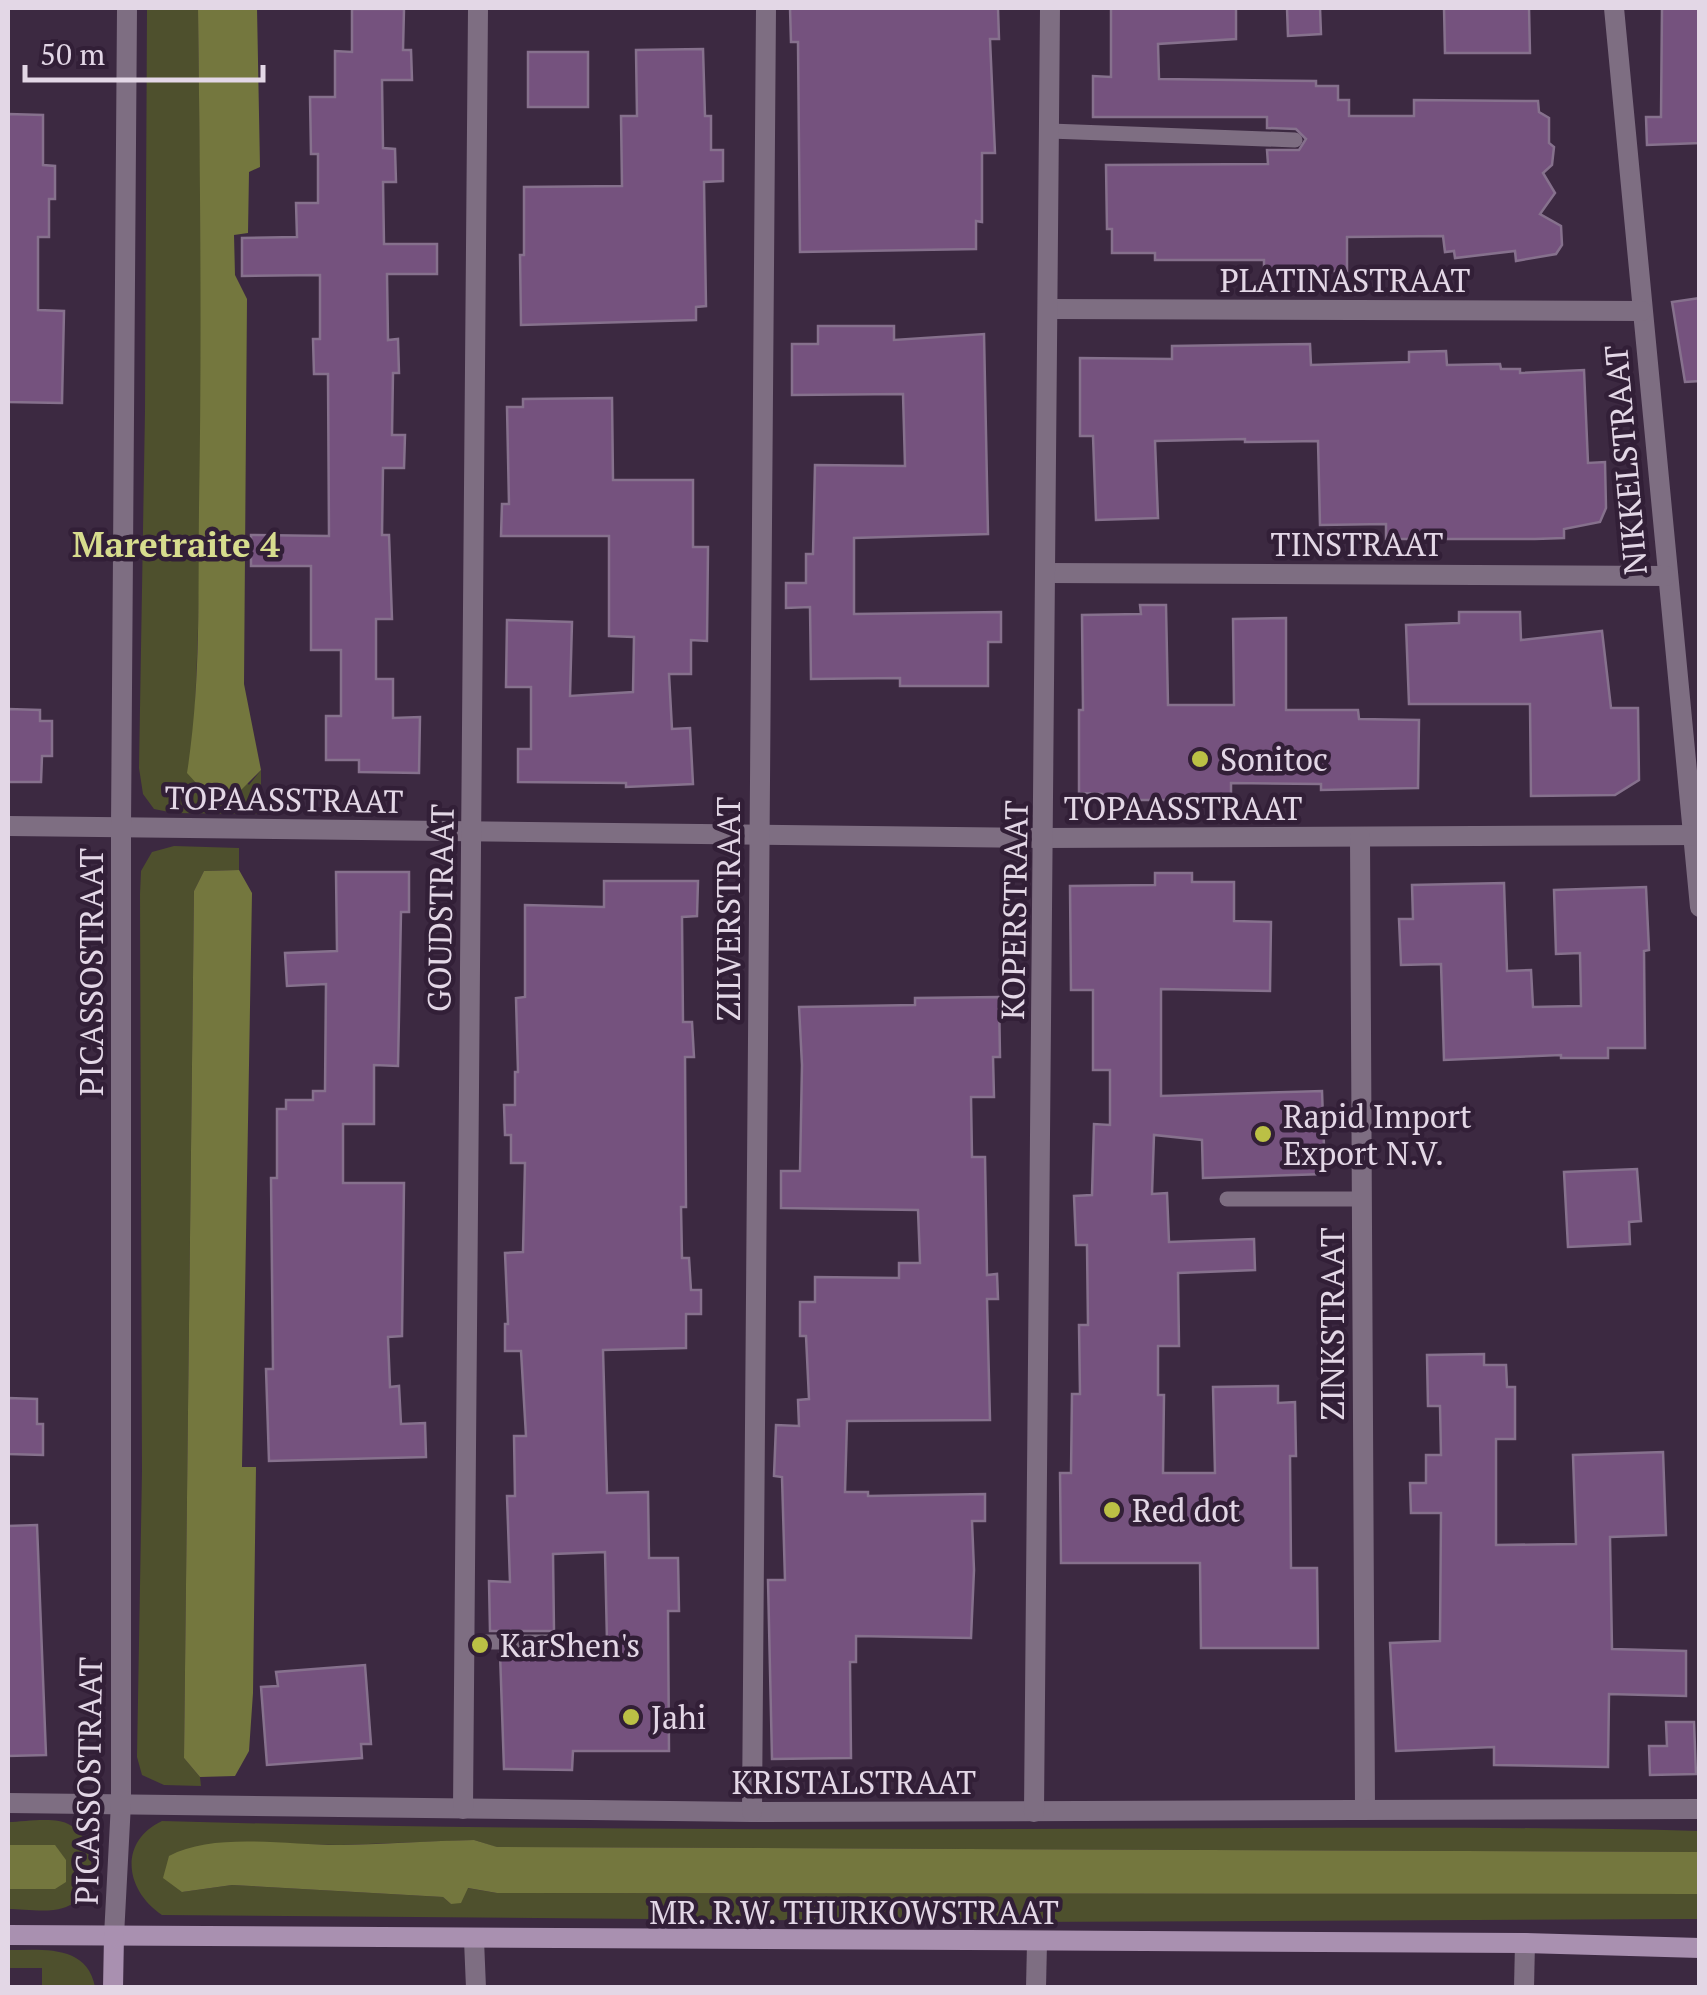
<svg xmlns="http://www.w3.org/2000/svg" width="1707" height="1995" viewBox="0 0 1707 1995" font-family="'PT Serif',serif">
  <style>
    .green { fill: #4e502d }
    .water { fill: #74773e }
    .building { fill: #75527e; stroke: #86718d; stroke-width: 2.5 }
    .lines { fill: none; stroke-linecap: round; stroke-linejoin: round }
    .lane { stroke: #7e6e82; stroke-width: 15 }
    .street { stroke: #7e6e82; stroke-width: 20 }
    .secondary { stroke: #a990b0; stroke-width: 20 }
    .poi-dot { fill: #bbc045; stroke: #321f37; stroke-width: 4 }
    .labels { text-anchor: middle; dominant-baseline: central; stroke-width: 9; stroke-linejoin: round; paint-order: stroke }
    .street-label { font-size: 32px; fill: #e3d7e6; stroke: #321f37 }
    .poi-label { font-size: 32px; fill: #e3d7e6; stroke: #321f37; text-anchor: start }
    .neighbourhood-label { font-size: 35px; font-weight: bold; fill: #d7dc8e; stroke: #321f37 }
  </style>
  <rect width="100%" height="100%" fill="#3c2941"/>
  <g class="green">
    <path d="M147 8H198C201 247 206 488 194 728L249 785 261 770V814L174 813 154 809 143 794 139 768 145 411Z"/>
    <polygon points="174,846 239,848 239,870 204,871 194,891 184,1758 200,1777 201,1786 164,1785 142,1775 137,1757 142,1471 140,894 141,871 152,852"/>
    <path d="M162 1821C448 1829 734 1830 1020 1829 1246 1829 1473 1825 1700 1831L1699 1852 496 1847 474 1840 341 1845 228 1843 182 1892 232 1885 443 1897 451 1904 467 1888 497 1893 1699 1894V1919L1017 1922 162 1915C125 1890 118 1842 162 1821Z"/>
    <path d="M8 1822C25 1822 56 1816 70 1825 100 1842 99 1898 63 1908 48 1913 24 1909 8 1909V1889H55V1845H8Z"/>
    <path d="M8 1950C43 1950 87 1944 95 1987H42V1968H8Z"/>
  </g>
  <g class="water">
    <path d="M198 8H257L260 167 249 172 248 233 234 235 235 275 247 299 244 684 261 770 235 796H208L187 773C201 685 198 596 199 508 202 341 200 174 198 8Z"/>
    <polygon points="239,870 252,893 242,1467 256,1467 253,1693 249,1751 235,1776 200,1777 184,1758 194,891 204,871"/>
    <path d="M474 1840 497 1847 1699 1852 1700 1894 497 1893 468 1888 461 1903 451 1904 443 1897 232 1885 182 1892 163 1878 169 1856C215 1831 291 1846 343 1845 387 1844 430 1841 474 1840Z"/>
    <polygon points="8,1845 55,1845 66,1860 66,1882 55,1889 8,1889"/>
  </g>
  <g class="building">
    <polygon points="790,8 998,8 999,39 990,39 995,153 982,153 982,222 976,221 976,249 800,252 798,42 791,42"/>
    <polygon points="1111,8 1236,8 1236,39 1158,44 1159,79 1316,81 1316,86 1338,86 1338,100 1349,100 1349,116 1414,116 1414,100 1538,101 1539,112 1549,118 1549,143 1554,147 1552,165 1543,173 1555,193 1540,214 1561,226 1562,245 1556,254 1516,261 1515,251 1455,258 1454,251 1445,252 1443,236 1347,237 1347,271 1264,271 1264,260 1155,260 1155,253 1112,253 1112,229 1107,229 1106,165 1268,164 1267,150 1299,150 1306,139 1296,129 1267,128 1267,117 1093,117 1093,76 1111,77"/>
    <polygon points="1287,8 1320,8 1321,34 1288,36"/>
    <polygon points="1444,8 1529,8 1530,53 1445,53"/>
    <polygon points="1662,8 1700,8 1700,143 1647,145 1646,117 1661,117"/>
    <polygon points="352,9 404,9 403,50 411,50 412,80 382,80 383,148 395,149 396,182 383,182 384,244 437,244 437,274 387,274 388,340 398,339 399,373 393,373 392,435 405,435 404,468 383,468 382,535 389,535 392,619 376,619 376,679 393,679 393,718 420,717 419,773 359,772 359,760 326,760 326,716 341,716 341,650 311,650 311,566 251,566 251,535 329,536 328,374 314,374 313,339 320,339 320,275 242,276 242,238 297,237 296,203 318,203 318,154 311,154 310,97 335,97 335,51 352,52"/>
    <polygon points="703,49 705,116 711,116 711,150 723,150 723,181 704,182 706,306 696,307 696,320 521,325 520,255 524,255 524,187 622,186 621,116 637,116 636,50"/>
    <rect x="528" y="52" width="60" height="55"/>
    <polygon points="8,114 43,115 43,165 55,166 55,199 49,199 49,237 38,237 38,310 64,311 62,403 8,402"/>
    <polygon points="1700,298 1700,381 1685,382 1672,302"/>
    <polygon points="818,326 894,326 894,340 984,334 988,534 854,538 854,614 1001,612 1001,642 988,642 988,686 900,686 900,678 811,679 810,607 786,608 786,583 806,583 806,554 813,554 815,465 905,466 903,394 792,395 792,344 818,344"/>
    <polygon points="1310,344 1311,365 1409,362 1409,352 1446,351 1447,365 1500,364 1501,369 1520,369 1520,373 1584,370 1588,463 1605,462 1606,508 1600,522 1564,529 1564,538 1535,539 1386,539 1386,524 1320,525 1318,441 1245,442 1245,439 1155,441 1158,518 1096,520 1093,436 1080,436 1080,358 1172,359 1172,346"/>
    <polygon points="612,398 613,480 693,480 693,547 708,547 707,641 691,640 691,674 669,674 672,729 690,728 693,784 626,787 626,783 518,782 518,749 531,749 531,687 506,687 507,620 572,622 570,696 633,692 634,637 609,636 609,536 501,536 502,504 509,504 507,407 523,407 523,399"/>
    <polygon points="1140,605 1166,605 1168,705 1234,705 1233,619 1286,618 1286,710 1358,710 1359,719 1419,720 1418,788 1321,790 1321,784 1231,783 1231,800 1101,800 1102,794 1079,793 1079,710 1083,710 1082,615 1141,614"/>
    <polygon points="1459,612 1520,612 1521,640 1602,631 1611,708 1638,708 1639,780 1615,795 1531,796 1530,704 1409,704 1406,625 1459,623"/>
    <polygon points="8,709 40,710 40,721 52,721 52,756 42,756 41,782 8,782"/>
    <polygon points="336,872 409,872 409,912 401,912 398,1066 374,1065 374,1124 343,1124 343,1183 404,1183 402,1336 388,1337 390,1387 399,1386 401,1424 425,1423 426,1457 269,1461 266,1369 273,1369 271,1178 277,1178 277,1109 286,1109 286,1100 313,1100 313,1091 325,1091 326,984 287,986 285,953 337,951"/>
    <polygon points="1155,873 1192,873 1192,882 1234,882 1234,921 1271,922 1270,991 1161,989 1161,1096 1322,1091 1325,1174 1203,1178 1202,1140 1154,1135 1152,1194 1167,1193 1169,1242 1254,1239 1255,1270 1178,1273 1179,1346 1158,1346 1158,1395 1164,1395 1163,1473 1215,1473 1213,1387 1278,1386 1278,1403 1295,1402 1296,1456 1290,1456 1291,1568 1317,1568 1318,1648 1201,1648 1200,1563 1061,1563 1060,1473 1071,1473 1072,1394 1080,1394 1079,1325 1088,1325 1087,1245 1076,1245 1074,1196 1092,1195 1094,1124 1110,1125 1110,1070 1093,1070 1093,990 1071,990 1070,886 1155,885"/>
    <polygon points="604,881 698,881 697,916 682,917 683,1022 692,1022 694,1057 685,1057 686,1207 681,1207 682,1258 689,1258 691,1290 701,1290 701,1314 686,1314 686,1348 603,1350 607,1493 648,1492 649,1558 678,1558 679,1611 668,1611 669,1751 573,1751 572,1770 504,1769 500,1653 571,1653 580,1648 582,1642 607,1642 605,1552 553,1554 554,1631 490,1631 489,1581 510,1582 507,1496 515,1496 514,1436 526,1436 521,1351 505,1351 505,1324 508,1324 505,1253 523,1252 525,1163 511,1163 511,1135 505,1135 504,1105 515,1105 515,1072 518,1072 516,998 525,997 525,905 604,907"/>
    <polygon points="1504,883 1507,971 1531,970 1533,1007 1581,1006 1580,953 1556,954 1554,890 1646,887 1649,950 1644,951 1645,1048 1608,1048 1608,1058 1561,1058 1561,1055 1444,1060 1441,964 1401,965 1399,919 1413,919 1412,885"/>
    <polygon points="999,997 1000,1057 993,1057 994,1097 971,1097 972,1157 985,1157 987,1275 997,1274 998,1299 987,1299 990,1420 847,1421 845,1492 868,1492 868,1496 985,1494 985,1521 972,1521 974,1570 971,1638 856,1636 856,1662 850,1662 851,1758 772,1759 768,1580 785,1580 782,1477 774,1476 776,1425 799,1426 798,1400 809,1399 806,1336 800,1336 800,1302 815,1302 815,1277 899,1278 899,1263 920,1263 918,1210 781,1208 781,1171 800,1171 802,1065 799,1007 915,1005 915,998"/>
    <polygon points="1637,1169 1641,1221 1629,1222 1630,1244 1568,1247 1564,1172"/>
    <polygon points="1484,1354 1484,1365 1506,1365 1507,1387 1515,1387 1515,1439 1496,1439 1496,1545 1576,1544 1573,1455 1663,1452 1666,1535 1610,1537 1612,1649 1686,1651 1686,1696 1609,1694 1608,1767 1494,1765 1494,1747 1396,1751 1390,1643 1440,1641 1441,1513 1411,1513 1410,1483 1426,1483 1426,1455 1441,1455 1440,1406 1428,1406 1427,1355"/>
    <polygon points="8,1398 37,1399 37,1424 43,1424 43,1455 8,1454"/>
    <polygon points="37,1525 46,1755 8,1756 8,1526"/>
    <polygon points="365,1665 371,1744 361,1744 362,1758 267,1765 261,1687 278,1686 276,1672"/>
    <polygon points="1666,1722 1694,1722 1696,1774 1650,1775 1649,1746 1667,1746"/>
  </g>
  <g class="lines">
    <g class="lane">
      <polyline points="1050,131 1295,140"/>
      <polyline points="1227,1199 1361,1199"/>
      <polyline points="464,1642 571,1642"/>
    </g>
    <g class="street">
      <polyline points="1614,8 1700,907"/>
      <polyline points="1048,309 1642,311"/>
      <polyline points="1047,573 1666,576"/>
      <polyline points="8,826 1044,838 1700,835"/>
      <polyline points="1360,837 1365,1810"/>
      <polyline points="8,1803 752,1812 1700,1809"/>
      <polyline points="463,1809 478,8"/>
      <polyline points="752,1812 766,8"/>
      <polyline points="1034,1812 1050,8"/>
      <polyline points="114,1936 121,1803 121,826 127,8"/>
      <polyline points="474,1940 476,1988"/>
      <polyline points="1036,1988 1037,1943"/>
      <polyline points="1524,1988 1525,1943"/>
    </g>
    <g class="secondary">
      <polyline points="8,1935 1525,1943 1700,1948"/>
      <polyline points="113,1988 114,1936"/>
    </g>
  </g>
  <g class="poi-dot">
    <circle cx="1200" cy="759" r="10"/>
    <circle cx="1263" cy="1134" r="10"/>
    <circle cx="1112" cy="1510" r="10"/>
    <circle cx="480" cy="1645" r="10"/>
    <circle cx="631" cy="1717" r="10"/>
  </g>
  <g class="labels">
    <g class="street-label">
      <text x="1345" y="280">PLATINASTRAAT</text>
      <text transform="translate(1625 460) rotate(-95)">NIKKELSTRAAT</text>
      <text x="1357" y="544">TINSTRAAT</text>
      <text transform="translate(284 799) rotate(1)">TOPAASSTRAAT</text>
      <text x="1183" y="808">TOPAASSTRAAT</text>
      <text transform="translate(440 908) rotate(-89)">GOUDSTRAAT</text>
      <text transform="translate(728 909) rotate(-90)">ZILVERSTRAAT</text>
      <text transform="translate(1014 910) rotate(-89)">KOPERSTRAAT</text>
      <text transform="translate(91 972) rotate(-90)">PICASSOSTRAAT</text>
      <text transform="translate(1332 1324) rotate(-90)">ZINKSTRAAT</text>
      <text transform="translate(88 1781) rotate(-89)">PICASSOSTRAAT</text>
      <text x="854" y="1782">KRISTALSTRAAT</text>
      <text x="854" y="1912">MR. R.W. THURKOWSTRAAT</text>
    </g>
    <g class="poi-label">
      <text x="1220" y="759">Sonitoc</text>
      <text x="1283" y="1116">Rapid Import<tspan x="1283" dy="37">Export N.V.</tspan></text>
      <text x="1132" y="1510">Red dot</text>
      <text x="500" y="1645">KarShen's</text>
      <text x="651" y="1717">Jahi</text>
    </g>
    <g class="neighbourhood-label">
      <text x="176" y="544">Maretraite 4</text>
    </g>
  </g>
  <rect width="1707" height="1995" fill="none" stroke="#e3d7e6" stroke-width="20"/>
  <path d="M25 65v15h238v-15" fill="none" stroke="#e3d7e6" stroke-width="5"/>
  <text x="40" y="65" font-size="30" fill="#e3d7e6" stroke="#321f37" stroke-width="8" paint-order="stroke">50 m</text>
</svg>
